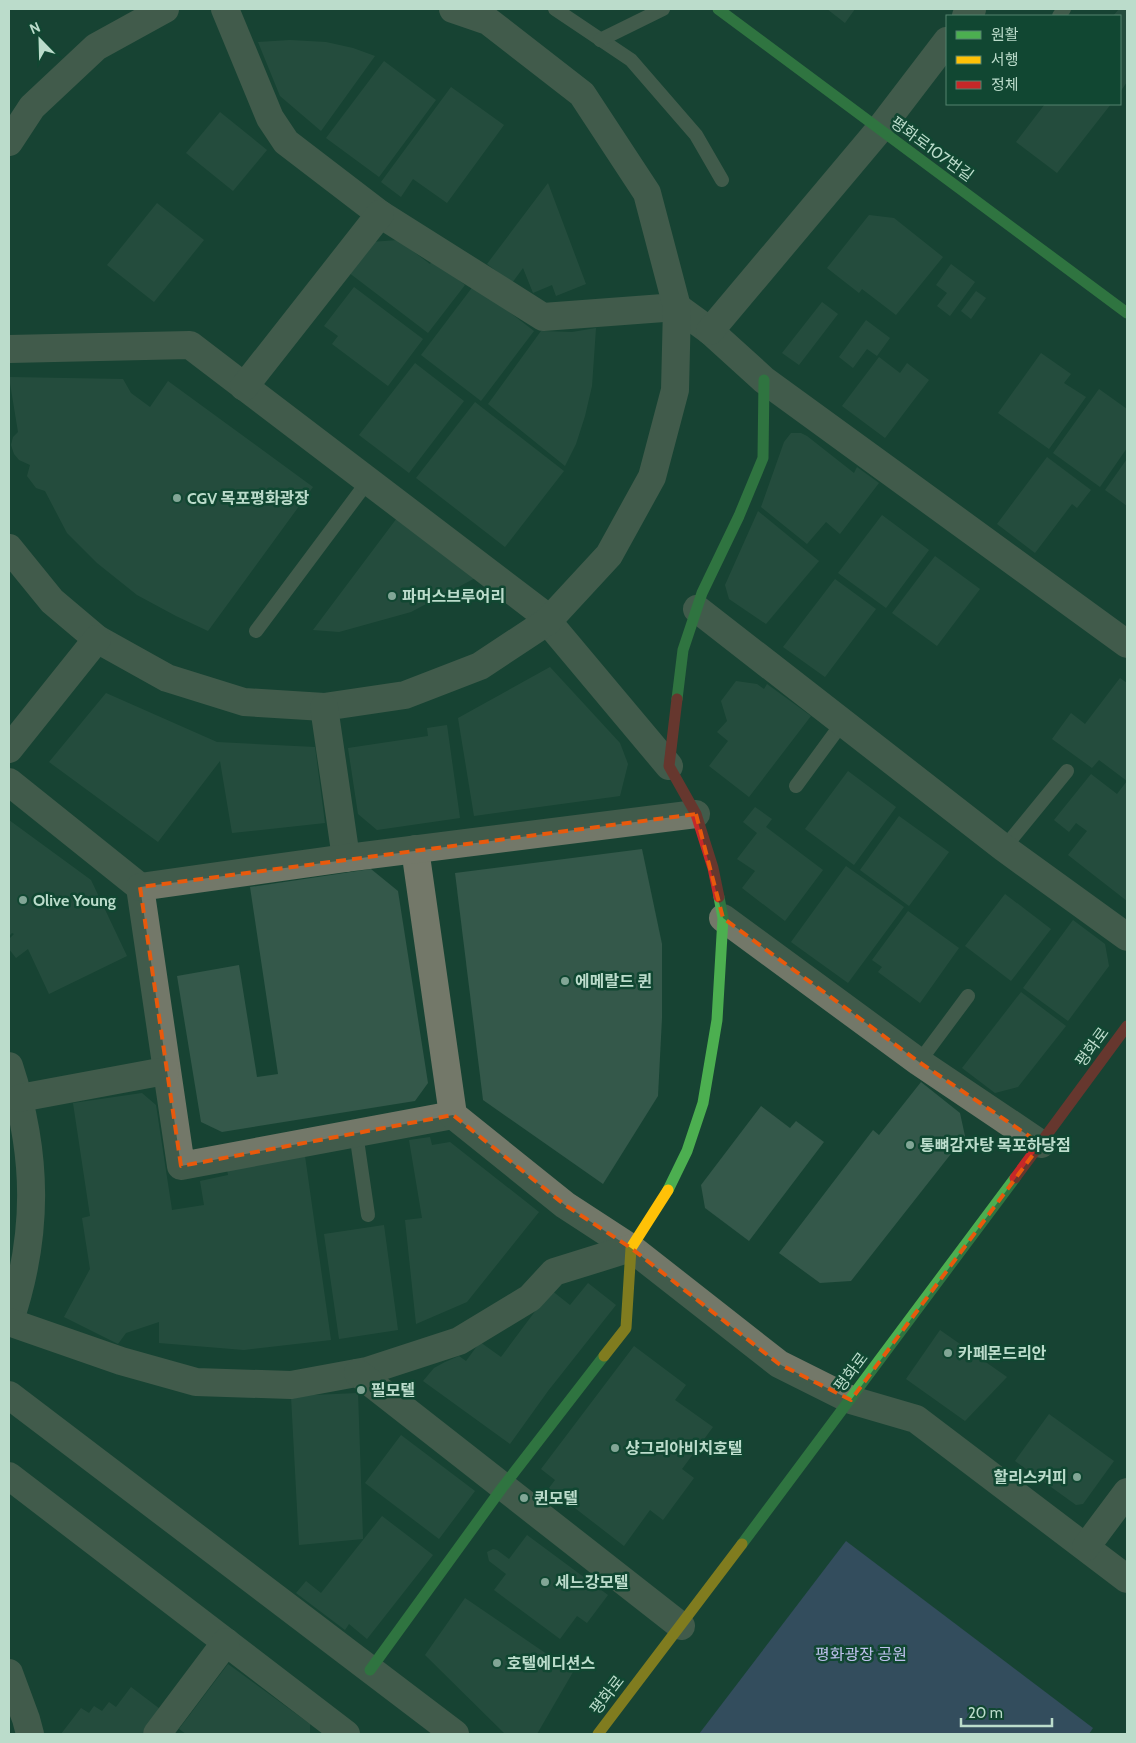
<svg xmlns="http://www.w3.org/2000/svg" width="1136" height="1743" viewBox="0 0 1136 1743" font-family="Cabin,'Noto Sans KR',sans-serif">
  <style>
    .green { fill: #545990 }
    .building { fill: #34584a }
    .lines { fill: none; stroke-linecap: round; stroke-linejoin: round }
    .lane { stroke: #737869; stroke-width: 14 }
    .street { stroke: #737869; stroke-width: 28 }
    .fast { stroke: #4caf50; stroke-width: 11 }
    .slow { stroke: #ffc107; stroke-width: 11 }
    .jam { stroke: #c62828; stroke-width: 11 }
    .marked { fill: none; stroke: #e8590c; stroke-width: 4; stroke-dasharray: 10 6; stroke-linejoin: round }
    .poi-dot { fill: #82a696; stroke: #114732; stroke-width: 2 }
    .labels { text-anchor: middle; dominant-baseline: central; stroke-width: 5; stroke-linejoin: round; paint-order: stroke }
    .street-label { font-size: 16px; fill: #bbdccb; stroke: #114732 }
    .poi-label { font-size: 16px; font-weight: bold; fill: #bbdccb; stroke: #114732; text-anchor: start }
    .park-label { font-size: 16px; fill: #bfc1ee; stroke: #114732 }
  </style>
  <rect width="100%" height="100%" fill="#174333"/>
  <polygon class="green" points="846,1541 1093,1728 1089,1734 699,1734"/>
  <g class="building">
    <polygon points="827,9 855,9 845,23"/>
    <polygon points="1119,9 1127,9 1127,82 1120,92 1120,16 1113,16"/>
    <polygon points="290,40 326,42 353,48 375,56 321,131 280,96 258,42"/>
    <polygon points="384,61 436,100 379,177 326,138"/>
    <polygon points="451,87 504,125 447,203 413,179 401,197 381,182"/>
    <polygon points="1045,104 1111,104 1057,173 1016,142"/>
    <polygon points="220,112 267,150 233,191 186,153"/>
    <polygon points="548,183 586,284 556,296 552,285 533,293 523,268 512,283 487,264"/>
    <polygon points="157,203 204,240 154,302 107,265"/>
    <polygon points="869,215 894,218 943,257 896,315 862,289 859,293 827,268"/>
    <polygon points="398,240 430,264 433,260 465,285 428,333 348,272 371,242"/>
    <polygon points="951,264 975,282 950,316 937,306 947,293 936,285"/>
    <polygon points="474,285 534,331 481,401 421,355"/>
    <polygon points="354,287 423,339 388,386 332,344 338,336 324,326"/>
    <polygon points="976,291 986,298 971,319 961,311"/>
    <polygon points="822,302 838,314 799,365 782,353"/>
    <polygon points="866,320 890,338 877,356 867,349 853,368 839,357"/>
    <polygon points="596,328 592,386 585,416 576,444 565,466 488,404 541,331 572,332"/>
    <polygon points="1041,353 1071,374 1064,383 1086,397 1049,449 998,413"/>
    <polygon points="879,357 900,373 907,363 929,380 885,438 842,406"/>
    <polygon points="415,363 464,401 409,473 359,435"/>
    <polygon points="9,377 123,379 131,393 150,407 168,381 313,487 208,631 176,616 137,595 97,563 67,533 45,491 36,488 27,476 30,465 19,460 14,454 11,445 13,437 18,432"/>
    <polygon points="1099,389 1127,409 1127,448 1100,487 1053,453"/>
    <polygon points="475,402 564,471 505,547 416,478"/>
    <polygon points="791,433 801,433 807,436 854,473 857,467 879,483 840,534 826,522 807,544 761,507 784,442"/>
    <polygon points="1047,457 1091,490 1077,508 1072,504 1035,553 997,524"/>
    <polygon points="1127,459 1127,506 1105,490"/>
    <polygon points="758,511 819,561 766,624 729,599 725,585"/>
    <polygon points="882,515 929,550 886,608 838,573"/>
    <polygon points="397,518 479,576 411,612 339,632 313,630"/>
    <polygon points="935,556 980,589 937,646 892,613"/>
    <polygon points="835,579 876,609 825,677 783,647"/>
    <polygon points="550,667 620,743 628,764 620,796 474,816 458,718"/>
    <polygon points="1120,678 1127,683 1127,901 1068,855 1087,831 1076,823 1069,832 1054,820 1091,774 1117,794 1127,781 1099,760 1092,768 1052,739 1071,713 1085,724"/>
    <polygon points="736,681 757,684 764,689 767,684 811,716 749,797 709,766 728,741 717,732 727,721 721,701"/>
    <polygon points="106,693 217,742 315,747 325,823 232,833 220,761 158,842 49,762"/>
    <polygon points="447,725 460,818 377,830 358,814 348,748 428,736 427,728"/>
    <polygon points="848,771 896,807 854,865 805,829"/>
    <polygon points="755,807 772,819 766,827 823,870 785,921 742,888 755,871 737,859 757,833 743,822"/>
    <polygon points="899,816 949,852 909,906 860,870"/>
    <polygon points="9,820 91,880 127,956 49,994 28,949 16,958 9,949 9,939 14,934 12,933 9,936"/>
    <polygon points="642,849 662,944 662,1018 658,1096 603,1184 483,1100 455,873"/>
    <polygon points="846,866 904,907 848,983 791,942"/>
    <polygon points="371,869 398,891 428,1083 415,1101 222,1132 201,1122 177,976 239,965 257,1077 278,1074 250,887"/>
    <polygon points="1005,894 1051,929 1011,981 965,946"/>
    <polygon points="908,911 959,948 920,1003 878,972 882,967 872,960"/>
    <polygon points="1073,920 1105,944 1109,966 1068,1021 1023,988"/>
    <polygon points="1021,992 1066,1026 1018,1087 995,1093 962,1068"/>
    <polygon points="921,1082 960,1113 965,1136 851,1281 820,1283 779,1253 873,1130 879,1135"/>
    <polygon points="142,1093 156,1105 172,1210 204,1205 200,1181 228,1175 226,1164 305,1156 331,1340 244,1350 159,1343 159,1322 126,1333 118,1344 64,1317 90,1269 82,1218 90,1216 73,1103"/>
    <polygon points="761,1106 790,1128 796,1121 824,1142 749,1241 705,1208 701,1185"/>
    <polygon points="430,1137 432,1145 450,1142 539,1212 467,1302 416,1324 405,1220 422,1218 409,1140"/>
    <polygon points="384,1225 398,1330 339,1339 324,1234"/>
    <polygon points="588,1283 616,1305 548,1391 510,1444 423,1381 434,1368 445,1362 459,1356 466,1361 480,1342 501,1357 551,1290 570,1305"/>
    <polygon points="940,1330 1007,1377 965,1421 906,1379"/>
    <polygon points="634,1346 686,1385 675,1400 713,1427 682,1469 694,1478 663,1520 650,1510 624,1546 549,1488 555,1480 541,1469"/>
    <polygon points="358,1393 363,1539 299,1545 291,1396"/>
    <polygon points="1049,1414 1114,1461 1083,1504 1076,1505 1015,1461"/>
    <polygon points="401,1435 475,1491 439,1539 365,1483"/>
    <polygon points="382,1516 433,1555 367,1639 349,1624 345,1630 296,1593 306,1581 321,1593"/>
    <polygon points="527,1535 608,1595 587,1623 577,1616 560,1639 494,1590 506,1574 489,1561 487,1552 493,1549 497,1550 509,1559"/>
    <polygon points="465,1598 573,1672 537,1734 505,1734 425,1655"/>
    <polygon points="228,1664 310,1724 310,1734 186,1734 179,1729"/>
    <polygon points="131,1687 160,1709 142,1734 61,1734 81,1708 89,1713 94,1706 102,1711 109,1702 116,1707"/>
  </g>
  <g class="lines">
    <g class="lane">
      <polyline points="555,9 631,60 696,135 722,180"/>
      <polyline points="1059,16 1064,9"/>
      <polyline points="600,40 663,9"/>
      <polyline points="256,631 368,481"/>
      <polyline points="796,786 843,722"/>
      <polyline points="1004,848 1067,771"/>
      <polyline points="919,1062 968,996"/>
      <polyline points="356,1133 368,1215"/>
    </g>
    <g class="street">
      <polyline points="225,9 270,118 286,142 380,214 543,317 677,307 710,331 764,380 1127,644"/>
      <polyline points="966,16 972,9"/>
      <polyline points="9,142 32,107 96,47 165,9"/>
      <polyline points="710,331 879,130 947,41"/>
      <polyline points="9,349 190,345 539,611 669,766"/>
      <polyline points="244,387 380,214"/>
      <polyline points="9,548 52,601 97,639 167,678 244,702 324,707 405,695 480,666 548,621 609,555 652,477 675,390 677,307 647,193 582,94 488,21 453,9"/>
      <polyline points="697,609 1004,848 1127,937"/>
      <polyline points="324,707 346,858"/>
      <polyline points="9,749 97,639"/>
      <polyline points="9,782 140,887 181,1166 453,1115"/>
      <polyline points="415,849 453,1115 565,1205 631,1248 779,1364 851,1400 916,1419 1127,1579"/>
      <polyline points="140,887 346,858 696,814"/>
      <polyline points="723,918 919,1062 1041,1144"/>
      <path d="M9 1066C38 1154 39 1235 9 1323"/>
      <polyline points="20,1098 165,1071"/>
      <polyline points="9,1322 121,1361 196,1382 291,1385 367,1371 459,1341 530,1298 554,1272 631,1248"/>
      <polyline points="358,1373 681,1626"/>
      <polyline points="9,1395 455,1734"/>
      <polyline points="9,1476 346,1734"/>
      <polyline points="1086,1547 1127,1492"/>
      <polyline points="9,1673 26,1719 30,1734"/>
      <polyline points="157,1734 226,1642"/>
    </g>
    <g class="fast">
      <polyline points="718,9 1127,313"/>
      <polyline points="677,699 683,650 702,593 739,516 763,458 764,380"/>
      <polyline points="668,1190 687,1151 703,1103 717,1020 723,918 719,897"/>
      <polyline points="742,1544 1015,1178"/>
      <polyline points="370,1670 502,1488 604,1356"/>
    </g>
    <g class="slow">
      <polyline points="604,1356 626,1328 631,1248 668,1190"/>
      <polyline points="598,1734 742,1544"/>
    </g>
    <g class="jam">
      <polyline points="677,699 669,766 696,814 713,868 719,897"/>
      <polyline points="1015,1178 1127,1026"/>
    </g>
  </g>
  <path d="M0 0H1136V1743H0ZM696 814 723 918 919 1062 1041 1144 851 1400 779 1364 631 1248 565 1205 453 1115 181 1166 140 887Z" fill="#174333" fill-opacity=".55" fill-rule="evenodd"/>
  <path class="marked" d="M696 814 723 918 919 1062 1041 1144 851 1400 779 1364 631 1248 565 1205 453 1115 181 1166 140 887Z"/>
  <g class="poi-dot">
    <circle cx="177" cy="498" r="5"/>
    <circle cx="392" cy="596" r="5"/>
    <circle cx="23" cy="900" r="5"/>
    <circle cx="565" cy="981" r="5"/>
    <circle cx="910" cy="1145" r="5"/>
    <circle cx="948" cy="1353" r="5"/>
    <circle cx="361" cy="1390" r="5"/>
    <circle cx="615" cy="1448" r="5"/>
    <circle cx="1077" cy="1477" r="5"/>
    <circle cx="524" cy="1498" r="5"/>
    <circle cx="545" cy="1582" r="5"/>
    <circle cx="497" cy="1663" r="5"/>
  </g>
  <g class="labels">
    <g class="street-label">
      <text transform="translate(932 149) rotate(36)">평화로107번길</text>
      <text transform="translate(1092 1047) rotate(-54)">평화로</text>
      <text transform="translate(851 1372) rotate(-53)">평화로</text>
      <text transform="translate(607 1695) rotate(-52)">평화로</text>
    </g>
    <g class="poi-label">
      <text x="187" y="498">CGV 목포평화광장</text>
      <text x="402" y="596">파머스브루어리</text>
      <text x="33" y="900">Olive Young</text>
      <text x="575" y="981">에메랄드 퀸</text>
      <text x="920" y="1145">통뼈감자탕 목포하당점</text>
      <text x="958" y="1353">카페몬드리안</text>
      <text x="371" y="1390">필모텔</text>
      <text x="625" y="1448">샹그리아비치호텔</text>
      <text x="1067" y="1477" text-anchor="end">할리스커피</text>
      <text x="534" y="1498">퀸모텔</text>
      <text x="555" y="1582">세느강모텔</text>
      <text x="507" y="1663">호텔에디션스</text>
    </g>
    <g class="park-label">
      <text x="861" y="1654">평화광장 공원</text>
    </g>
  </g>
  <rect width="1136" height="1743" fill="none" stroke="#bbdccb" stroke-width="20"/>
  <rect x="946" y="15" width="175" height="90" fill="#114732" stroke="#55836f"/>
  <rect x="956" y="31" width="25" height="8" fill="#4caf50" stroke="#55836f"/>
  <text x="991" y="40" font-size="15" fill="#bbdccb">원활</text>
  <rect x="956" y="56" width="25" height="8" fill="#ffc107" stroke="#55836f"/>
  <text x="991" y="65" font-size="15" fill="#bbdccb">서행</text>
  <rect x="956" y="81" width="25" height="8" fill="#c62828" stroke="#55836f"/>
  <text x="991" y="90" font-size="15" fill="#bbdccb">정체</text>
  <g transform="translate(40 40) rotate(337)" stroke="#114732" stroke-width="4" paint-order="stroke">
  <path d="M0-4L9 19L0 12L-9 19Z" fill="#bbdccb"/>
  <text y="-8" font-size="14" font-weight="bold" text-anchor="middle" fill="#bbdccb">N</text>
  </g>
  <path d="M961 1718v8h91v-8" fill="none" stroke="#bbdccb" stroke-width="2.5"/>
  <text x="968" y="1718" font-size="15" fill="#bbdccb" stroke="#114732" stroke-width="4" paint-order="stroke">20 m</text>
</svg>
